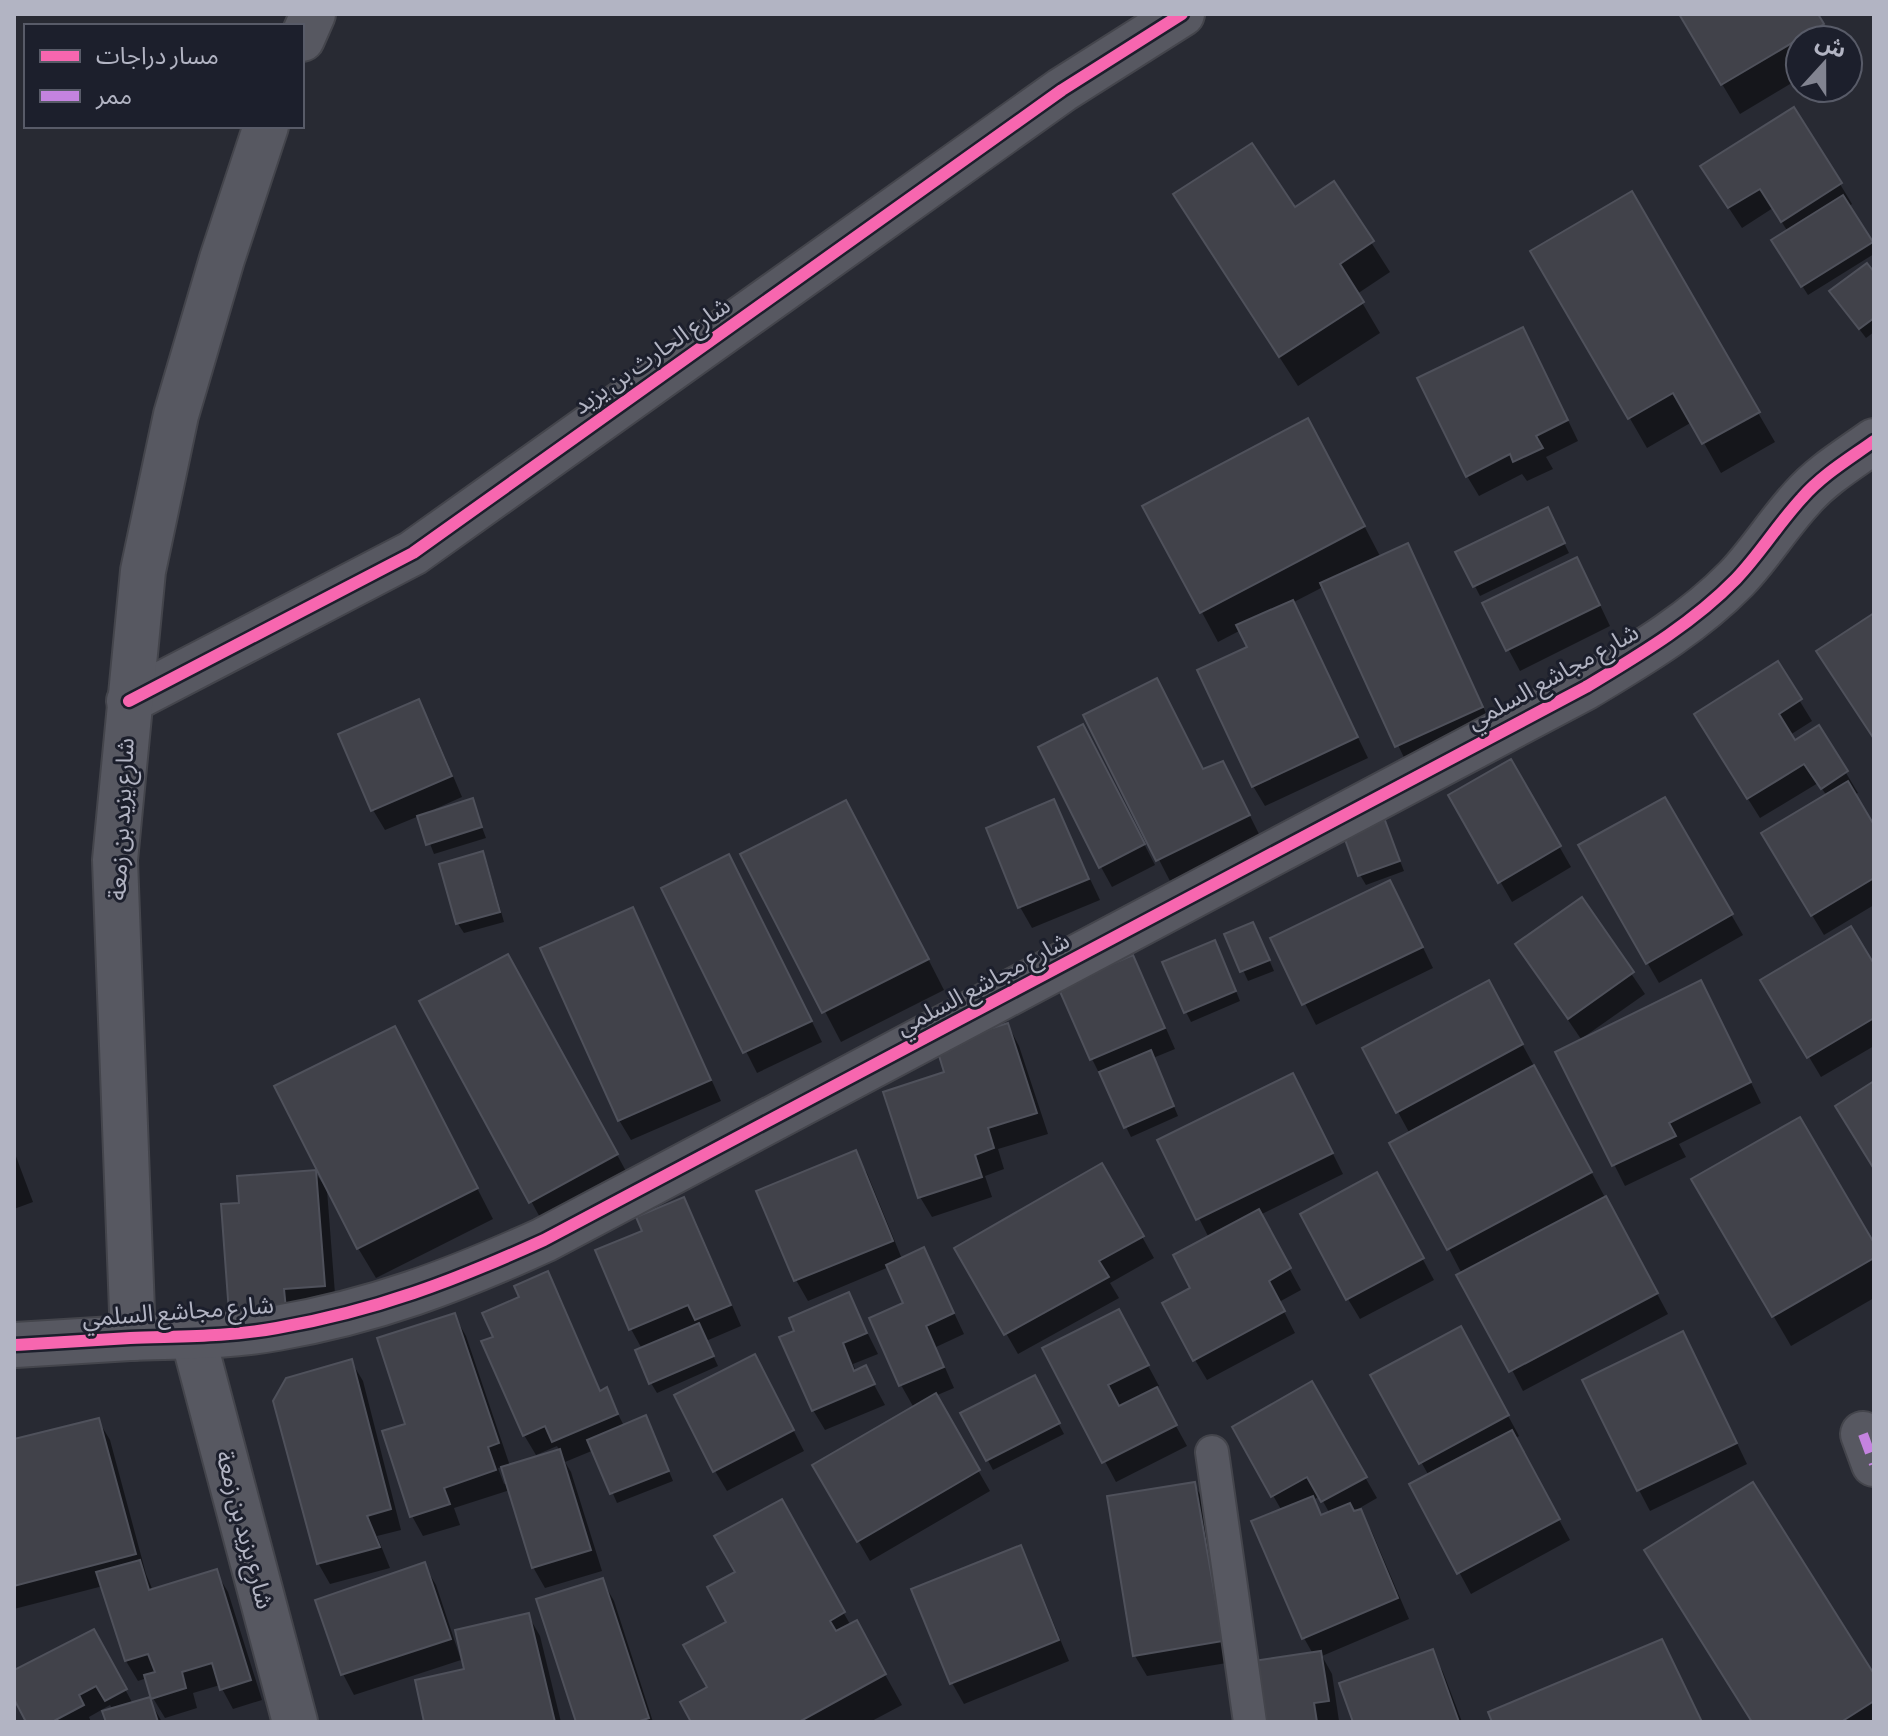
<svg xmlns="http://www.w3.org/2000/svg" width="1888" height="1736" viewBox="0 0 1888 1736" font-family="'Sofia Sans Condensed','Noto Sans Arabic',sans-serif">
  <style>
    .shadow { fill: #0007; fill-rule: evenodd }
    .building { fill: #41424a; stroke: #4f515b; stroke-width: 2 }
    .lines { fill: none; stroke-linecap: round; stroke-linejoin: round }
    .lane-casing { stroke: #44454c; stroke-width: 36 }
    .street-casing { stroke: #44454c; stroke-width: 48 }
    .lane { stroke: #575861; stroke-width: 32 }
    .street { stroke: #575861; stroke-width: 44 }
    .quiet { stroke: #c483df; stroke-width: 10; stroke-dasharray: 20 10; stroke-linecap: butt }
    .cycleway-casing { stroke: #1c1f2c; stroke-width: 17 }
    .cycleway { stroke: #f766af; stroke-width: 12 }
    .labels { text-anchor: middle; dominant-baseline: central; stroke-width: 6; stroke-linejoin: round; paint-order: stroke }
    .street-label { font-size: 24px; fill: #b2b4c3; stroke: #1c1f2c }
  </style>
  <rect width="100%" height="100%" fill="#282a33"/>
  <g class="shadow">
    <polygon points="1680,14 1816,14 1831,40 1800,40 1800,78 1740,114"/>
    <polygon points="1334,184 1390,272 1357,294 1380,333 1298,386 1175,195 1294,210"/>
    <polygon points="1840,184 1852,204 1848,207 1874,247 1874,254 1808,295 1779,250 1788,232 1773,208 1742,228 1715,187"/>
    <polygon points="1631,194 1775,442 1721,473 1692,422 1647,448 1533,251"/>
    <polygon points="1874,275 1874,332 1866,338 1838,301"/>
    <polygon points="1534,350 1578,441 1546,457 1553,469 1527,481 1522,474 1479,496 1467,476"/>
    <polygon points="1325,451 1381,558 1407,546 1493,728 1408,766 1323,587 1292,603 1368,758 1265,806 1253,786 1249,648 1241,630 1218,642 1145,507"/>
    <polygon points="1552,519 1569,553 1480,596 1458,553"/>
    <polygon points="1588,580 1610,626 1520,671 1484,604"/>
    <polygon points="1777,664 1812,721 1790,735 1795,743 1819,728 1858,793 1854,795 1874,829 1874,905 1824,935 1775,854 1827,796 1818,783 1760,818 1708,735"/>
    <polygon points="418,702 430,722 462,797 435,809 436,812 472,801 486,838 434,854 419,816 385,830 373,810"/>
    <polygon points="1085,716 1234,784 1260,836 1170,881"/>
    <polygon points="1094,747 1155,865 1112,887 1101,867"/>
    <polygon points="1510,761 1571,867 1512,902 1451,796"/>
    <polygon points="1664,799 1743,935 1659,983 1580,846"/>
    <polygon points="1053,801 1100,900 1032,928 1020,907 988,829"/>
    <polygon points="1383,818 1404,871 1366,885 1360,875"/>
    <polygon points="863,832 944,990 841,1042 743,855"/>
    <polygon points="482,854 487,863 504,922 464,933 458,924 441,865"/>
    <polygon points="740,877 822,1042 757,1073 664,889"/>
    <polygon points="1581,900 1645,994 1581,1039 1517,945"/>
    <polygon points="1401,903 1433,968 1316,1025 1272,939"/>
    <polygon points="632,909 644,930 721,1101 631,1140 619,1120"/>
    <polygon points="1258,934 1274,971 1248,981 1227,935"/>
    <polygon points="1220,952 1240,1001 1191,1022 1186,1012"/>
    <polygon points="1133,957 1144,978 1175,1049 1153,1058 1178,1116 1131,1137 1092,1059"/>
    <polygon points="1874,968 1874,1046 1821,1077 1763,980"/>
    <polygon points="525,986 633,1184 548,1232 422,1002"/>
    <polygon points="1500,1003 1668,1314 1523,1391 1449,1249 1410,1134 1398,1112"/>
    <polygon points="1712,1003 1761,1103 1679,1144 1686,1157 1625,1186 1558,1053"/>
    <polygon points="1008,1025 1019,1046 1048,1134 998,1149 1004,1169 985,1176 992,1197 932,1217 920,1197 946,1073"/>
    <polygon points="395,1029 493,1219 376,1278 358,1248"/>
    <polygon points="1304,1096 1343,1174 1260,1215 1301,1290 1279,1302 1295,1333 1207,1380 1195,1360 1193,1289 1209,1238 1160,1141"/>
    <polygon points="14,1151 33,1202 14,1209"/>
    <polygon points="855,1153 867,1173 902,1259 924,1249 964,1334 936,1347 954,1388 935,1396 990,1491 870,1561 815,1466 914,1408 901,1385 905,1304 889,1267 808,1301 796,1280 759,1192"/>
    <polygon points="1102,1166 1154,1258 1110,1283 1119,1298 1018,1354 957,1248"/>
    <polygon points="315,1172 327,1190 336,1307 297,1329 241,1205"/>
    <polygon points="1694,1180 1874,1247 1874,1298 1791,1346"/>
    <polygon points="1388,1195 1434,1280 1360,1319 1348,1299"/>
    <polygon points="683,1199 695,1220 741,1326 706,1341 718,1366 657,1393 651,1383 642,1349 631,1329 597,1251 645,1232"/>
    <path d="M547 1274 559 1294 601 1392 606 1390 624 1426 651 1428 673 1481 617 1503 594 1450 565 1462 571 1472 602 1571 545 1588 533 1567 510 1490 454 1508 460 1525 423 1536 412 1516 408 1425 454 1315 466 1336 510 1466 560 1452 557 1446 536 1455 524 1435 495 1338 521 1298ZM502 1467 507 1483 504 1484 498 1468Z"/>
    <polygon points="848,1294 878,1354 853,1364 856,1372 865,1368 885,1405 825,1430 813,1410 797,1332"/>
    <polygon points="1130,1332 1159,1386 1155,1388 1187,1446 1116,1482 1045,1349"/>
    <polygon points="1472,1349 1519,1436 1515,1439 1570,1540 1471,1594 1412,1485 1429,1476 1373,1376"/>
    <polygon points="1694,1354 1747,1464 1650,1511 1639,1490"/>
    <polygon points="351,1361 363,1381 401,1530 377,1536 390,1568 330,1584 318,1563"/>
    <polygon points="766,1377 804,1451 727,1491 715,1471"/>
    <polygon points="1034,1377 1064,1434 993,1470 963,1414"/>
    <path d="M1311 1383 1377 1498 1358 1509 1372 1532 1409 1619 1322 1656 1332 1674 1339 1721 1265 1722 1313 1654 1304 1638 1282 1511 1234 1428ZM1320 1496 1330 1514 1323 1517 1313 1500Z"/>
    <polygon points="98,1420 110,1440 146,1574 153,1591 216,1572 228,1592 262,1700 233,1709 220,1685 193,1693 197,1708 165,1718 153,1698 147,1678 138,1681 126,1661 103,1586 14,1609 14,1442"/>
    <polygon points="1194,1484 1206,1505 1233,1662 1147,1676 1135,1656 1109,1498"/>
    <polygon points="781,1502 851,1626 873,1653 902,1705 870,1722 693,1722 709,1688 728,1622 737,1573"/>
    <polygon points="1020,1548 1031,1568 1069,1661 964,1704 952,1683 913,1591"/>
    <polygon points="424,1565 436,1585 461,1660 354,1695 343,1674 317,1601"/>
    <polygon points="602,1580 614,1601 653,1722 578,1722"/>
    <polygon points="528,1615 540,1636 561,1722 426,1722 466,1670"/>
    <polygon points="1661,1642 1703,1722 1494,1722"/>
    <polygon points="105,1652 133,1704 149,1699 162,1722 108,1722 113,1710 110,1705 89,1717 91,1722 28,1722 14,1695 14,1673"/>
    <polygon points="1432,1652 1443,1672 1462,1722 1355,1722"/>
    <polygon points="1874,1677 1874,1722 1753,1722"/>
  </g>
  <g class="building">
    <polygon points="1679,14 1818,14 1824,24 1721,85"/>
    <polygon points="1794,107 1842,183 1781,222 1760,189 1728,208 1700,166"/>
    <polygon points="1252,143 1295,207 1334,181 1374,241 1340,264 1364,302 1279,357 1173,194"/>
    <polygon points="1632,191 1760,412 1702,444 1673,393 1628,419 1530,251"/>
    <polygon points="1843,195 1873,242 1801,287 1771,240"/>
    <polygon points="1867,263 1874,272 1874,318 1859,329 1829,291"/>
    <polygon points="1523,327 1568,420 1536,436 1543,448 1513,462 1510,454 1466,477 1417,378"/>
    <polygon points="1308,418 1365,526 1200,613 1142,506"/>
    <polygon points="1548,507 1565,543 1473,587 1455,552"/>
    <polygon points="1408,543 1483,707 1395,747 1320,583"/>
    <polygon points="1577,557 1600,605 1506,651 1482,603"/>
    <polygon points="1293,600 1358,737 1252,787 1197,670 1247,647 1236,625"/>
    <polygon points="1874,613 1874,739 1816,651"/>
    <polygon points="1778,661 1802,699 1779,714 1795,740 1819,725 1848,771 1821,789 1804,764 1747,799 1694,714"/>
    <polygon points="1157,678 1203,769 1223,761 1250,815 1156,861 1083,715"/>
    <polygon points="419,699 452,776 371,811 338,734"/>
    <polygon points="1083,724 1145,844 1099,868 1038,747"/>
    <polygon points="1511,759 1561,846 1498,883 1448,795"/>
    <polygon points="1848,781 1874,825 1874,878 1811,916 1761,833"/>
    <polygon points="1665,797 1733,914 1646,964 1578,845"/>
    <polygon points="473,798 482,827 426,845 417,816"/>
    <polygon points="1054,799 1089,879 1018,908 986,828"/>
    <polygon points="846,800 929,959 822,1013 740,854"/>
    <polygon points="1383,815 1400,861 1358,876 1342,831"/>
    <polygon points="483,851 500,912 456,924 439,864"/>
    <polygon points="729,854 812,1021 743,1053 661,888"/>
    <polygon points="1390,880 1423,947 1302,1005 1270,938"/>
    <polygon points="1582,897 1634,972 1568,1019 1515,944"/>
    <polygon points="633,907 711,1080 618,1121 540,948"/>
    <polygon points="1253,922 1270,960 1240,972 1224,934"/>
    <polygon points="1851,926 1874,964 1874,1018 1807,1058 1760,980"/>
    <polygon points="1215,940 1236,991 1184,1013 1162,962"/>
    <polygon points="508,954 618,1154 529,1203 419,1001"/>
    <polygon points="1133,955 1165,1028 1090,1060 1058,987"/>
    <polygon points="1489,980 1523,1044 1396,1113 1362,1048"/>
    <polygon points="1701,980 1751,1082 1669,1123 1676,1136 1612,1166 1555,1052"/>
    <polygon points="1008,1023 1037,1113 988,1128 994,1148 975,1155 982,1177 918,1198 883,1092 944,1072 936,1046"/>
    <polygon points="395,1026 478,1188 357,1249 274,1086"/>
    <polygon points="1151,1050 1174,1106 1124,1128 1099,1072"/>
    <polygon points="1534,1065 1592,1172 1447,1250 1389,1143"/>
    <polygon points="1293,1073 1333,1153 1196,1220 1157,1140"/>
    <polygon points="1874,1081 1874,1169 1835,1106"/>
    <polygon points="1800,1117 1874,1243 1874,1258 1772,1317 1691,1179"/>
    <polygon points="856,1150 893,1241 794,1281 756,1191"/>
    <polygon points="1102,1163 1144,1236 1099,1261 1109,1277 1004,1335 954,1248"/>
    <polygon points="316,1170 325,1286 284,1289 286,1309 229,1313 221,1204 239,1203 237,1176"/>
    <polygon points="1377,1172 1424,1258 1346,1300 1300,1214"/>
    <polygon points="1606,1196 1658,1293 1509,1372 1456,1275"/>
    <polygon points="684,1197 731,1305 695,1320 688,1305 629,1330 595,1250 642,1231 636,1217"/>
    <polygon points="1259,1209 1291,1268 1269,1281 1285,1311 1193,1361 1162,1303 1190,1288 1173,1255"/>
    <polygon points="924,1247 954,1313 926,1326 944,1367 899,1386 869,1318 903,1303 886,1265"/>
    <polygon points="548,1271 600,1391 607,1387 618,1414 552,1442 545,1426 523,1436 481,1341 493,1337 482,1313 519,1297 514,1286"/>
    <polygon points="849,1292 867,1333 843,1343 854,1371 866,1365 875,1384 812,1411 779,1337 794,1331 789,1318"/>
    <polygon points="1119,1309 1149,1365 1108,1385 1119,1406 1157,1387 1177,1425 1102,1463 1042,1348"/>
    <polygon points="455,1313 499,1443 488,1447 496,1470 444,1488 450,1504 410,1517 382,1431 405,1424 377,1338"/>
    <polygon points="699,1323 714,1356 649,1384 635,1350"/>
    <polygon points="1461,1326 1509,1415 1419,1464 1370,1375"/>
    <polygon points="1683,1331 1737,1443 1637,1491 1582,1380"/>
    <polygon points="755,1354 794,1430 713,1472 674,1395"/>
    <polygon points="352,1359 391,1509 367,1516 380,1547 317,1564 273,1401 286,1378"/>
    <polygon points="1035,1375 1060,1423 986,1461 960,1413"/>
    <polygon points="1312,1381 1367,1477 1321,1502 1307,1477 1271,1497 1232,1427"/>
    <polygon points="936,1393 980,1470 857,1542 812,1465"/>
    <polygon points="646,1415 669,1471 610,1494 587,1440"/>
    <polygon points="99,1418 136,1554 14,1586 14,1439"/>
    <polygon points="1512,1430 1560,1519 1457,1574 1409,1484"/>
    <polygon points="560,1449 591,1550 532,1568 501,1467"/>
    <polygon points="1195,1482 1223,1641 1133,1656 1107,1496"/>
    <polygon points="1753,1482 1874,1674 1874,1701 1841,1722 1752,1722 1644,1550"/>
    <polygon points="1313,1496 1321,1515 1350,1503 1354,1511 1361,1509 1398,1598 1302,1639 1251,1521"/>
    <polygon points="782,1499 845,1612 830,1621 836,1631 857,1620 886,1674 799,1722 691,1722 680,1702 707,1687 683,1645 726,1622 707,1587 735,1572 714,1536"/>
    <polygon points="1021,1545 1059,1640 950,1684 911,1589"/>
    <polygon points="140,1560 149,1590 217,1569 251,1680 220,1690 212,1663 182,1672 186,1688 151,1699 144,1675 155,1672 148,1654 125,1661 96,1572"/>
    <polygon points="425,1562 451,1639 341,1675 315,1600"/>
    <polygon points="603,1578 649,1718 637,1722 576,1722 536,1599"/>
    <polygon points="529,1613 555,1722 424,1722 415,1680 464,1669 455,1630"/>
    <polygon points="94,1629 127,1689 105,1701 96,1686 79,1695 84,1705 52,1722 26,1722 14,1699 14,1670"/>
    <polygon points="1662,1639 1702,1722 1492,1722 1488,1712"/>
    <polygon points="1433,1649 1459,1722 1353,1722 1339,1683"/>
    <polygon points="1321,1651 1329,1701 1314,1703 1317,1722 1263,1722 1253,1661"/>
    <polygon points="150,1697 158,1722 106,1722 102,1711"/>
  </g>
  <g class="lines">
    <g class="lane-casing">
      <polyline id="lane" points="1212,1452 1250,1722"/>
    </g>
    <g class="street-casing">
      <g id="street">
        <polyline points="302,39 313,14"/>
        <polyline points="129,701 413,553 1062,90 1182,14"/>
        <polyline points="193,1337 295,1722"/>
        <polyline points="133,1338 115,860 143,571 176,415 222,259 266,126"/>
        <path d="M14 1345C53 1343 92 1340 130 1338 179 1336 228 1337 277 1328 375 1311 454 1281 544 1240L1586 687C1639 655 1692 624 1736 579 1760 554 1778 524 1802 498 1822 475 1849 459 1874 441"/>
        <polyline points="1863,1434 1874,1464"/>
      </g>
    </g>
    <use href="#lane" class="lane"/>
    <use href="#street" class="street"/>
    <polyline class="quiet" points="1863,1434 1874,1464"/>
    <g class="cycleway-casing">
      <g id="cycleway">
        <polyline points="129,701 413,553 1062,90 1182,14"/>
        <path d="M14 1345C53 1343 92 1340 130 1338 179 1336 228 1337 277 1328 375 1311 454 1281 544 1240L1586 687C1639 655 1692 624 1736 579 1760 554 1778 524 1802 498 1822 475 1849 459 1874 441"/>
      </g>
    </g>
    <use href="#cycleway" class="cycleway"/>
  </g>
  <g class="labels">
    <g class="street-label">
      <text transform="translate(652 356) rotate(-35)">شارع الحارث بن يزيد</text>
      <text transform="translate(1553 677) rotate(-29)">شارع مجاشع السلمي</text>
      <text transform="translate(122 819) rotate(-87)">شارع يزيد بن زمعة</text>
      <text transform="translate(983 984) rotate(-28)">شارع مجاشع السلمي</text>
      <text transform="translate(178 1312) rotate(-4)">شارع مجاشع السلمي</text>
      <text transform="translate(244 1530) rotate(75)">شارع يزيد بن زمعة</text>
    </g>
  </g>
  <rect width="1888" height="1736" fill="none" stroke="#b2b4c3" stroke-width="32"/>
  <rect x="24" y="24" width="280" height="104" fill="#1c1f2c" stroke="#585b68" stroke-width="2"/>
  <rect x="40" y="50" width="40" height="12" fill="#f766af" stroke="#585b68" stroke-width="2"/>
  <text x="96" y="64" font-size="24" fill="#b2b4c3">مسار دراجات</text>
  <rect x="40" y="90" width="40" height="12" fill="#c483df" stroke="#585b68" stroke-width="2"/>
  <text x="96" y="104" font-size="24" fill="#b2b4c3">ممر</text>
  <g transform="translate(1824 64) rotate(21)"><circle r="38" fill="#1c1f2c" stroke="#585b68" stroke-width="2"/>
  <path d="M0-6L14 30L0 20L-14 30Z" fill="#828491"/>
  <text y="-12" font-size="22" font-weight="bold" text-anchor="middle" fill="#b2b4c3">ش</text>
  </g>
</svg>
